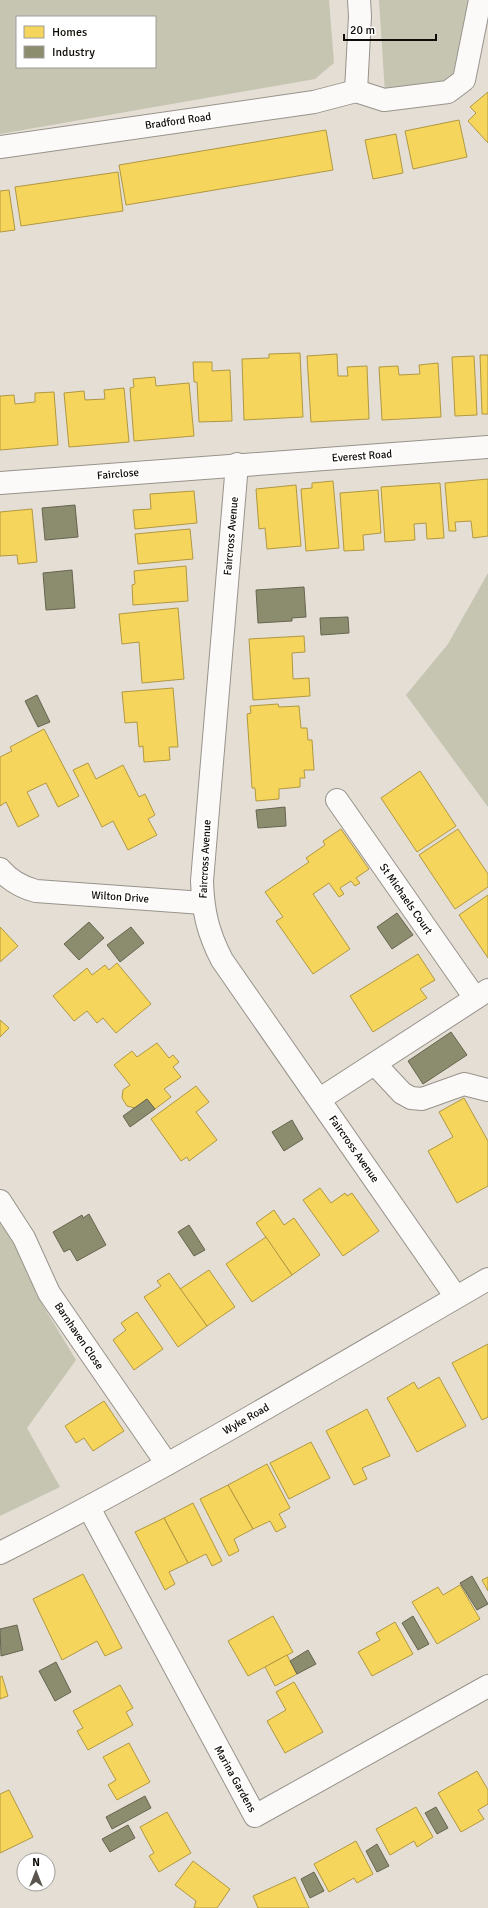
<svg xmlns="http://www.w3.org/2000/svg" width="488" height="1908" viewBox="0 0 488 1908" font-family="Signika,sans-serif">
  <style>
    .green { fill: #c6c5b2; fill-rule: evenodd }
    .homes { fill: #f6d55c; stroke: #b19842 }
    .industry { fill: #8c8c6e; stroke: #66654f }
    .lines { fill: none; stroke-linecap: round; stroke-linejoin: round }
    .minor-casing { stroke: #98938b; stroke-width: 24 }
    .major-casing { stroke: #98938b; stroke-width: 24 }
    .minor { stroke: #fbfaf9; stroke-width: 22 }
    .major { stroke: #fbfaf9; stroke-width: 22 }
    .labels { text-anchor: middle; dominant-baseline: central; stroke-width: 4; stroke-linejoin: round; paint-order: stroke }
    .street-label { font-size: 11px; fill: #0f0b06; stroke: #fff }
  </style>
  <rect width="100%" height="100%" fill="#e4ded4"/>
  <g class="green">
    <path d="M0 0H329L334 63 315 79 0 134ZM17 17H155V67H17Z"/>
    <polygon points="379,0 475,0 455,80 385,93"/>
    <polygon points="488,573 488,807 406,695 448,644"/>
    <polygon points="0,1217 28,1261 36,1294 76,1360 27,1428 60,1487 0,1516"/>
  </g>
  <g class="homes">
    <polygon points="488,92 488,143 468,121 476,113 470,107"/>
    <polygon points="459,120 467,157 413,169 405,131"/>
    <polygon points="326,130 333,170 126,205 119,165"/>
    <polygon points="396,134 403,173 373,179 365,140"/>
    <polygon points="118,172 123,211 21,226 15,187"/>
    <polygon points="9,190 15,230 0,232 0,191"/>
    <polygon points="300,353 303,417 244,420 242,359 269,358 269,354"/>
    <polygon points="337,354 338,376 348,376 347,367 367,366 369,419 311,422 307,356"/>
    <polygon points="480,355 488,355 488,414 482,414"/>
    <polygon points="474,356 477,415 455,416 452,357"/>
    <polygon points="193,362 212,362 212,371 230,370 232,421 199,422 197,382 194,382"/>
    <polygon points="438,363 441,417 382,420 379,367 398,366 399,375 420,374 419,365"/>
    <polygon points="155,377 156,386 189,383 194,436 134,441 130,388 134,387 133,379"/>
    <polygon points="124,388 129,442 69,447 64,393 84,391 85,400 105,399 104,390"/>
    <polygon points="54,392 58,445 0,450 0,396 14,395 15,404 35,402 35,393"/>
    <polygon points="488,479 488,536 473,538 471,521 455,522 456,531 449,531 445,483"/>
    <polygon points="333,481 339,548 306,551 301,489 312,488 312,483"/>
    <polygon points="440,483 444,538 427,539 426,523 414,524 415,540 385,542 381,487"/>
    <polygon points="296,485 301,546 267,549 265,528 259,529 256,489"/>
    <polygon points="378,490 381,533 363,535 364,550 344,551 340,493"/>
    <polygon points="194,491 197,523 135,529 133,510 151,509 150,494"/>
    <polygon points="32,509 37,562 18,564 17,555 0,556 0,512"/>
    <polygon points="190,529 193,559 138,564 135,534"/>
    <polygon points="186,566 188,601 133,605 132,585 135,584 134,571"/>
    <polygon points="178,608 184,679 142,683 139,642 122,644 119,614"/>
    <polygon points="304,636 305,652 292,653 293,679 309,678 310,696 253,700 249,639"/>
    <polygon points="173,688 178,747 169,747 170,760 144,762 143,746 139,747 137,722 125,723 122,692"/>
    <polygon points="278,704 279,707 299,706 301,728 307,728 308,740 312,740 314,770 304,770 305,778 300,778 300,787 279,789 279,799 256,801 255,788 252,788 247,714 251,713 250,706"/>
    <polygon points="44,729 79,796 58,807 46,783 27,792 39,816 18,827 6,802 0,806 0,757 12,751 10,747"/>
    <polygon points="88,763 96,779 123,765 139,797 145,794 155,815 148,819 157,835 128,850 113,821 102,827 73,770"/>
    <polygon points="420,771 456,826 417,852 381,798"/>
    <polygon points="341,829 369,869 356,878 360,883 355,886 351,881 340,888 344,894 339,897 329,883 313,894 350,949 313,974 276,921 283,917 265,892 309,862 306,858 325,845 323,841"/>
    <polygon points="458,829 488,874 488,887 455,909 419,855"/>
    <polygon points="488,895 488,958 459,915"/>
    <polygon points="0,927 18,946 0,962"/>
    <polygon points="418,954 435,980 420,989 427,998 373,1032 350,996"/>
    <polygon points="117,963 151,1004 116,1033 103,1018 97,1023 87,1011 74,1021 53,996 87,968 92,975 105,965 109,970"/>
    <polygon points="0,1020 9,1028 0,1037"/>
    <polygon points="157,1043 169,1058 173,1055 179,1062 173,1067 181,1077 164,1089 171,1097 155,1109 147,1099 135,1108 127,1106 122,1098 123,1090 130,1085 114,1065 132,1051 137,1057"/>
    <polygon points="196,1086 209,1102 196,1112 217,1140 189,1161 187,1157 181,1161 151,1119"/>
    <polygon points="464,1098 488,1141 488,1186 457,1203 428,1151 453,1137 439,1112"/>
    <polygon points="320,1188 331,1203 345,1193 347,1196 352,1193 379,1231 343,1256 303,1200"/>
    <polygon points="274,1210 284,1225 294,1218 320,1255 292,1275 256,1223"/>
    <polygon points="266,1237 292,1275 252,1302 226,1264"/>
    <polygon points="209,1270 235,1307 207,1326 180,1289"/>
    <polygon points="169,1273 207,1326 178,1347 144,1297 161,1286 157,1281"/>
    <polygon points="137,1312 163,1349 134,1370 113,1340 126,1330 121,1323"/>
    <polygon points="488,1344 488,1417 482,1420 452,1363"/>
    <polygon points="439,1377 466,1426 417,1452 387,1398 414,1382 418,1389"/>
    <polygon points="104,1401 124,1431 93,1451 84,1438 76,1443 65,1426"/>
    <polygon points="367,1409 390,1456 362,1468 367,1479 354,1485 326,1431"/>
    <polygon points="311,1442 330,1478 289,1499 270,1463"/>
    <polygon points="267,1464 290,1508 279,1514 286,1527 276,1532 270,1521 253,1529 228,1485"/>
    <polygon points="228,1485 253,1529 234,1539 239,1551 229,1556 200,1499"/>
    <polygon points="193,1503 222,1561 212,1566 206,1554 188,1563 164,1518"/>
    <polygon points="164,1518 188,1563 169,1572 175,1584 165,1590 135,1532"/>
    <polygon points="83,1574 122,1648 105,1656 97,1641 62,1660 33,1599"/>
    <polygon points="488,1577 488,1591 482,1580"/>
    <polygon points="460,1585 480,1619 437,1644 412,1602 438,1587 443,1595"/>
    <polygon points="273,1616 293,1652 248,1676 228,1641"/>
    <polygon points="395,1622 413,1654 372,1676 358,1652 380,1640 376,1633"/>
    <polygon points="287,1655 297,1674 275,1686 265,1667"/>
    <polygon points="2,1676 8,1696 0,1699 0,1677"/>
    <polygon points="294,1682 323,1732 285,1753 267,1721 286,1710 276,1692"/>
    <polygon points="120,1685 133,1708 126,1712 133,1725 88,1750 77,1731 83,1728 73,1711"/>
    <polygon points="129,1743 150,1782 117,1800 108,1785 116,1780 103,1757"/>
    <polygon points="477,1771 488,1790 488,1804 478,1810 484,1819 461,1832 438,1793"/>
    <polygon points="9,1790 33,1837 0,1853 0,1794"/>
    <polygon points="416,1807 433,1837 417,1847 414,1841 390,1855 376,1829"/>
    <polygon points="167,1812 191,1853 159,1872 149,1856 154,1853 140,1827"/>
    <polygon points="356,1841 373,1874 357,1883 354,1878 329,1892 314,1864"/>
    <polygon points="193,1861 230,1889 217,1908 194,1908 196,1901 175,1885"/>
    <polygon points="295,1877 309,1908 258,1908 253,1896"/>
  </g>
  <g class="industry">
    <polygon points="75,505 78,537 45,540 42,508"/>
    <polygon points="72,570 75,608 46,610 43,573"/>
    <polygon points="304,587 306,617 292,618 292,621 258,623 256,590"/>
    <polygon points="348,617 349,633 321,635 320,618"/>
    <polygon points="37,695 50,722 38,727 25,701"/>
    <polygon points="285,807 286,826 258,828 256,810"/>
    <polygon points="397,913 413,935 392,949 377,927"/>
    <polygon points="89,922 104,938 79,960 64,944"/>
    <polygon points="131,927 144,943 120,962 107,945"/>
    <polygon points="451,1032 467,1055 423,1084 408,1061"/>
    <polygon points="147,1099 155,1109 130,1127 123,1116"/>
    <polygon points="292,1120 303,1139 284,1151 272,1132"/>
    <polygon points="89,1214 106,1245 77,1261 70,1249 64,1252 53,1232 82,1215 83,1218"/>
    <polygon points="189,1225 205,1250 194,1256 178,1232"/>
    <polygon points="472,1576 488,1604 477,1610 460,1583"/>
    <polygon points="413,1616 429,1644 418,1650 402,1623"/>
    <polygon points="17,1625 23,1650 1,1656 0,1629"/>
    <polygon points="308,1650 316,1664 297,1674 290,1661"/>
    <polygon points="56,1662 71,1692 55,1701 39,1671"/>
    <polygon points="145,1796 151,1808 112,1829 106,1817"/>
    <polygon points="436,1807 448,1828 437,1834 425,1813"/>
    <polygon points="128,1825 135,1838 110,1852 102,1839"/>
    <polygon points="377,1844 389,1866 377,1872 366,1851"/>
    <polygon points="314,1872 324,1891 310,1898 301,1879"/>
  </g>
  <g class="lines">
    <g class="minor-casing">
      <g id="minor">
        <polyline points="356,91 384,100 448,92 464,80 480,0"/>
        <polyline points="356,91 360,16 359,0"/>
        <polyline points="0,147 314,102 356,91"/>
        <path d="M237 464 202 881C203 912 208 933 222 960L456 1297"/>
        <polyline points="0,483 488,447"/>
        <polyline points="337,800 475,998"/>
        <path d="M0 869C10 881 21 887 36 891L203 903"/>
        <polyline points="375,1064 402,1093 411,1098 422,1099 464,1084 488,1090"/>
        <polyline points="320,1099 488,990"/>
        <polyline points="0,1201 24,1238 49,1293 167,1464"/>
        <polyline points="89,1508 255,1816 488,1686"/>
      </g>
    </g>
    <g class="major-casing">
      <path id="major" d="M0 1553C167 1469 327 1372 488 1279"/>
    </g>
    <use href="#minor" class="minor"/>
    <use href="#major" class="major"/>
  </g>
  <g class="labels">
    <g class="street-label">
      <text transform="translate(178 121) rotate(-8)">Bradford Road</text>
      <text transform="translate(362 456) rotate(-4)">Everest Road</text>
      <text transform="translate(118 474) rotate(-5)">Fairclose</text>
      <text transform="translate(231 536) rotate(-85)">Faircross Avenue</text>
      <text transform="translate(205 859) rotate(-87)">Faircross Avenue</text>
      <text transform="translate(120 897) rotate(4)">Wilton Drive</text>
      <text transform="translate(406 899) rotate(55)">St Michaels Court</text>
      <text transform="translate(354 1149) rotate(55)">Faircross Avenue</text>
      <text transform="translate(79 1336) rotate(56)">Barnhaven Close</text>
      <text transform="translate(246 1419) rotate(-30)">Wyke Road</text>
      <text transform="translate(235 1779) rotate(61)">Marina Gardens</text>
    </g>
  </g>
  <rect x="16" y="16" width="140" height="52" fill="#ffffff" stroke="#9f9d9b"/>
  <rect x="24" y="26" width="20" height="12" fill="#f6d55c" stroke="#9f9d9b"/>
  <text x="52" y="36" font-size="12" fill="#0f0b06">Homes</text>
  <rect x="24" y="46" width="20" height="12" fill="#8c8c6e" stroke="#9f9d9b"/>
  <text x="52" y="56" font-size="12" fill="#0f0b06">Industry</text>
  <g transform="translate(36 1872)"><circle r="19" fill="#ffffff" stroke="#9f9d9b"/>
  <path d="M0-3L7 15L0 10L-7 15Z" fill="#5a554e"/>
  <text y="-6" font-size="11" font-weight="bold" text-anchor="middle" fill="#0f0b06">N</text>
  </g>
  <path d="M344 34v6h92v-6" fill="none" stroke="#0f0b06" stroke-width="2"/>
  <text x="350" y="34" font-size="12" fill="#0f0b06" stroke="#ffffff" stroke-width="3" paint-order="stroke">20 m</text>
</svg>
